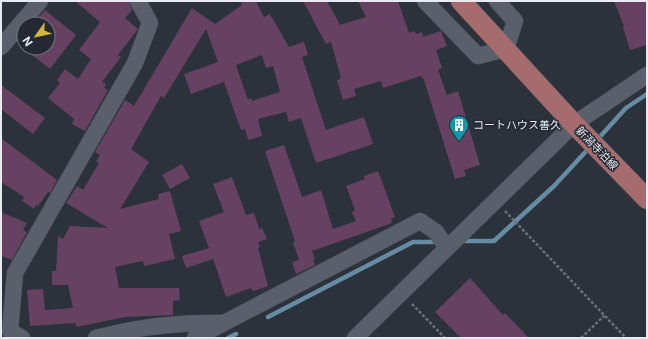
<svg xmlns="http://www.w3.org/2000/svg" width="648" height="339" viewBox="0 0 648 339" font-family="Inter,'Noto Sans JP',sans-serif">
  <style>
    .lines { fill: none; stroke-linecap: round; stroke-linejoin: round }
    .stream { stroke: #658ca2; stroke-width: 4.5 }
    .building { fill: #664162; fill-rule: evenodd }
    .minor-casing { stroke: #4c5059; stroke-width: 17 }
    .major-casing { stroke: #4c5059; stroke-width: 21 }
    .path { stroke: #6b7079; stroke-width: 2.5; stroke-dasharray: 3 2; stroke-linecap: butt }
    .minor { stroke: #595f6b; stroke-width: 16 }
    .major { stroke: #a66c6d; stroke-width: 20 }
    .labels { text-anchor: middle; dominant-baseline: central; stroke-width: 3; stroke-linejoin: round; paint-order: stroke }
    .poi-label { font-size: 11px; fill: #e8ebf2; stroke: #232832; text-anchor: start }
    .street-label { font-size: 11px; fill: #e8ebf2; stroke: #232832 }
  </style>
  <rect width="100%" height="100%" fill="#2c323c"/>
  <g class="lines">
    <g class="stream">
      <polyline points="597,140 626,108 647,94"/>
      <polyline points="461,241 494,241 554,186 590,147"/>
      <polyline points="268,317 413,242 439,242"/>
      <polyline points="228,338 236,334"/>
    </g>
  </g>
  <g class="building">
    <polygon points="75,1 129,1 132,10 125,18 138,29 118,55 121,57 102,82 106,84 104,88 108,90 85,131 72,124 74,119 48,98 60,83 57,80 65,69 78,79 91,59 79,50 100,22"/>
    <path d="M240 1H256L264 17 270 14 289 47 304 42 308 55 302 57 326 130 364 117 373 144 316 163 301 118 289 122 286 112 258 119 262 136 248 140 245 129 241 130 224 82 191 94 184 74 218 62 206 29 164 98 161 96 131 149 149 162 120 209 159 199 158 194 170 191 181 231 169 234 175 259 144 266 143 261 115 267 119 288H179L180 300 173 301V315L125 317 76 327V323L30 326 27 290 43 289 45 310 73 308 68 285H52V271H56L58 236 63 239 70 226 108 228 66 203 77 186 83 190 99 163 96 162 100 155 95 152 125 100 134 106 192 8 215 24 242 5ZM262 55 266 68 273 66 280 92 252 101 251 98 248 100 236 65Z"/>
    <polygon points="303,1 327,1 340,25 366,17 358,1 398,1 409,33 415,31 416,34 422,32 423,37 441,31 447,46 436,50 442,68 438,70 447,95 458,91 480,165 464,170 466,176 455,179 424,80 421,76 383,88 381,81 354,89 356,96 343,100 337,80 341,78 331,42 326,44"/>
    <polygon points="614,1 647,1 647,45 630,50 623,27 624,26"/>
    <polygon points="45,10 76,35 50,69 23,48 48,48 48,24 33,24"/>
    <polygon points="1,85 45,118 33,134 1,109"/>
    <polygon points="1,138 57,180 50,193 48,192 38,206 36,205 34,209 22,201 24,197 1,182"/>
    <polygon points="284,145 302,197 321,190 333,229 356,221 352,212 355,210 346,186 365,179 364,176 378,171 395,217 391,219 392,223 312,251 315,259 313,260 315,265 296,274 292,262 299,260 293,242 295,241 265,151"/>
    <polygon points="182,164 190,178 170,189 162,175"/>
    <polygon points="232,177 246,215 254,213 259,229 262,228 267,239 258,242 260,247 258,248 268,286 253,291 251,288 226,297 213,259 186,268 182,256 209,248 199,221 224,212 213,184"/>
    <polygon points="1,212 27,223 23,230 27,232 12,260 1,256"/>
    <polygon points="470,278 503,315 505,313 529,338 461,338 435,312"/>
  </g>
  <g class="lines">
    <g class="minor-casing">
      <g id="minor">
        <polyline points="425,1 478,56 506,49 515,21 497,1"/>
        <polyline points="1,47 40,1"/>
        <polyline points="22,338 10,331 15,273 135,63 150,23 138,1"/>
        <path d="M96 338C137 327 178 322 220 323"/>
        <polyline points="195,338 420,221 436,232 447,248"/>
        <polyline points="355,338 574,124 647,75"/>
      </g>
    </g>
    <g class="major-casing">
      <polyline id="major" points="461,1 574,124 647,199"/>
    </g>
    <g class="path">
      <polyline points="505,211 626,338"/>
      <polyline points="412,304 445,338"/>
      <polyline points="581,338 604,316"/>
    </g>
    <use href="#minor" class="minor"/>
    <use href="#major" class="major"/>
  </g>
  <defs>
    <g id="building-pin" transform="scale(1)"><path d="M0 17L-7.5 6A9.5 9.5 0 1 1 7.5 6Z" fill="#0f9aa8" stroke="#232832"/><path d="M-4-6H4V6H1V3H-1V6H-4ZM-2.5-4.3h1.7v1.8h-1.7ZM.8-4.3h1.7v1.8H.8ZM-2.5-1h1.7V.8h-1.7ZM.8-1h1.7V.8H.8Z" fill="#fff"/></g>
  </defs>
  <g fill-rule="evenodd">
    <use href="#building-pin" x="459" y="125"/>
  </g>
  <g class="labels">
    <g class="poi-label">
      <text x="473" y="125">コートハウス善久</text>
    </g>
    <g class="street-label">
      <text transform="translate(597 148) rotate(46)">新潟寺泊線</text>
    </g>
  </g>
  <rect width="648" height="339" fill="none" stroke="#e8ebf2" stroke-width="4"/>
  <g transform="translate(36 36) rotate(237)"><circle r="19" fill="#232832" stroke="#72767f"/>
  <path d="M0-3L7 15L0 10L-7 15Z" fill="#d3b635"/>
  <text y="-6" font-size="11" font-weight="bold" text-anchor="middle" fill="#e8ebf2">N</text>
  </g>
</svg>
